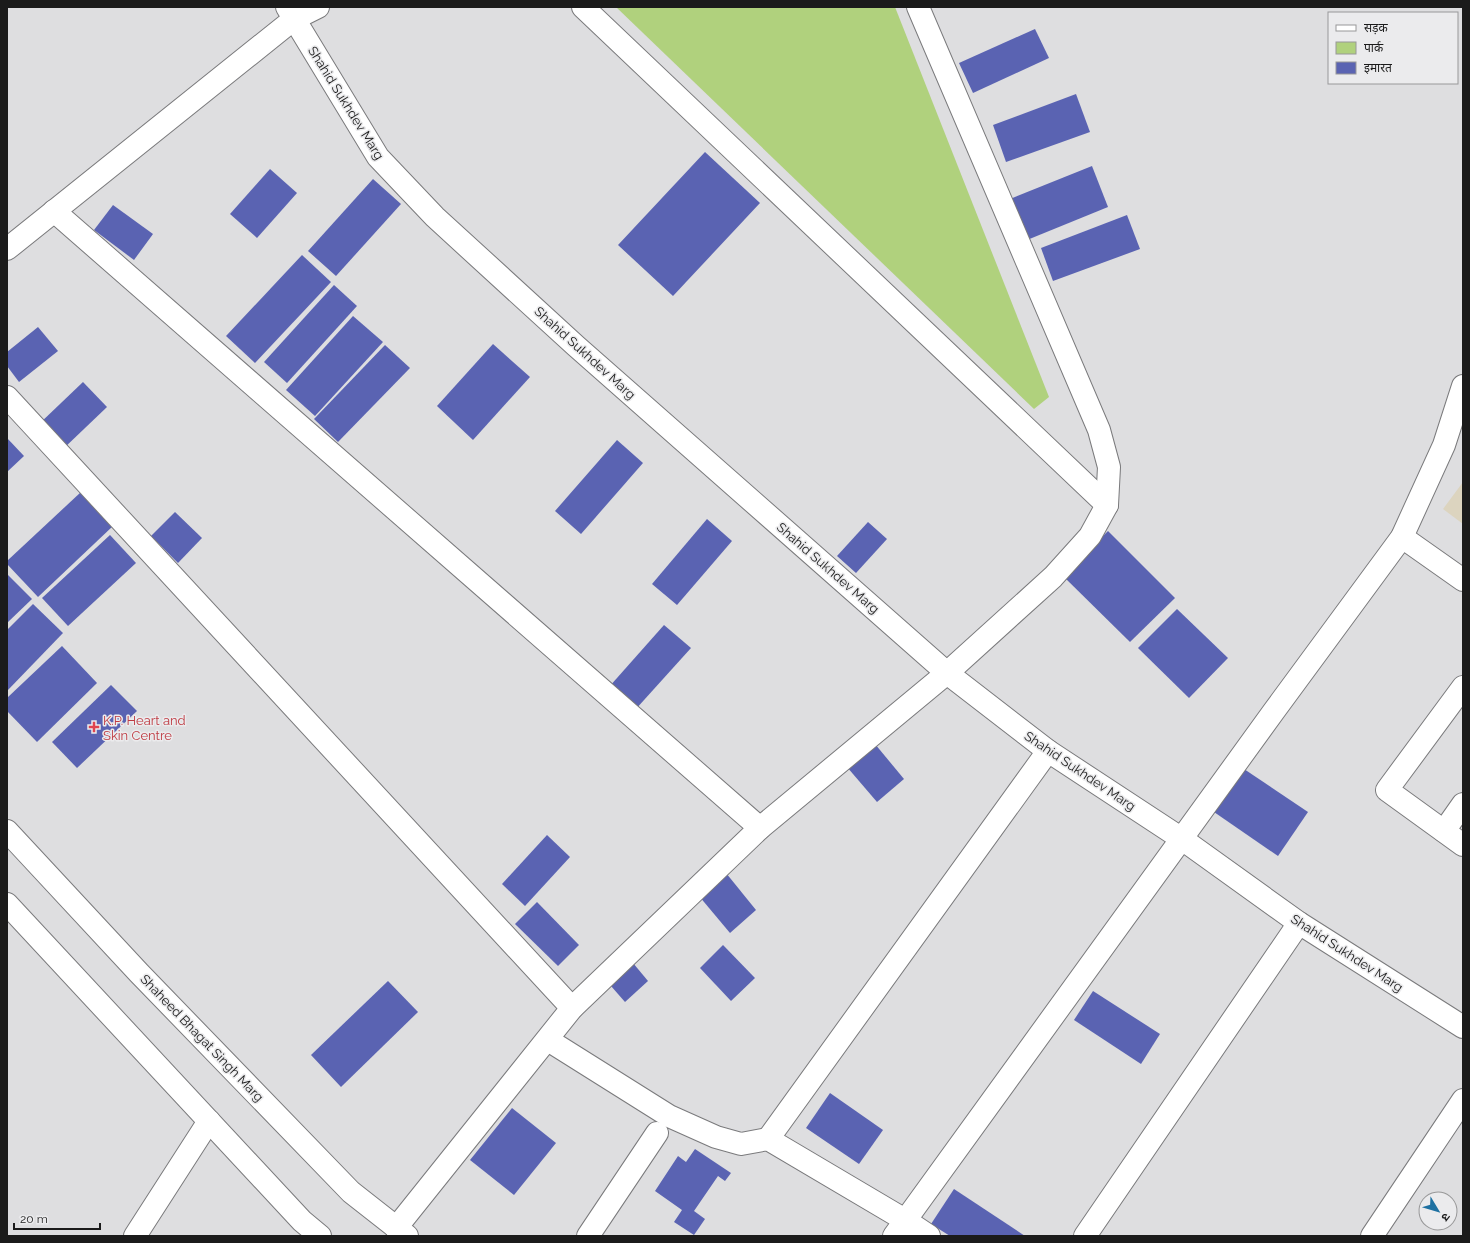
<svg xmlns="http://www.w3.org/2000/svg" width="1470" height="1243" viewBox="0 0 1470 1243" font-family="Raleway,'Noto Sans Devanagari',sans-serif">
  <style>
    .education { fill: #dcd4bf }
    .park { fill: #b0d17d }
    .building { fill: #5a63b2 }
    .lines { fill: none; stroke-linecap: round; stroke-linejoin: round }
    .street-casing { stroke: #7a7a7c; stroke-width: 24 }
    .secondary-casing { stroke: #7a7a7c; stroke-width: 24 }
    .street { stroke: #fff; stroke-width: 22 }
    .secondary { stroke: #fff; stroke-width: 22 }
    .health-dot { fill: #e0444e; stroke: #ebebed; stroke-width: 1.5 }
    .labels { text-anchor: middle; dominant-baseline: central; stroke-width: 3; stroke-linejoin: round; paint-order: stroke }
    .street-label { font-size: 13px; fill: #1b1b1b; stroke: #ebebed }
    .health-label { font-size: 13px; fill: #be3a42; stroke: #ebebed; text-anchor: start }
  </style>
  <rect width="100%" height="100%" fill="#dedee0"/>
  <polygon class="education" points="1463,482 1463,524 1443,509"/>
  <polygon class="park" points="616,7 895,7 1049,397 1034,409"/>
  <g class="building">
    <polygon points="1035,29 1049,58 973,93 959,63"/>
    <polygon points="1076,94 1090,132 1006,162 993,125"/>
    <polygon points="705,152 760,203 673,296 618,245"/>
    <polygon points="1092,166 1108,207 1027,240 1010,199"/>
    <polygon points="270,169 297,193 257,238 230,214"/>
    <polygon points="373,179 401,204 336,276 308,251"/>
    <polygon points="113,205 153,234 134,260 94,230"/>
    <polygon points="1127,215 1140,249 1053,281 1041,248"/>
    <polygon points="302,255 331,282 255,363 226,336"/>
    <polygon points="334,285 357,306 287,383 264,362"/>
    <polygon points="353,316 383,342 315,416 286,390"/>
    <polygon points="38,327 58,351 19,382 7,366 7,352"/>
    <polygon points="493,344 530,377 473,440 437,406"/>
    <polygon points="385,345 410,368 338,442 314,419"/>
    <polygon points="83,382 107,407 62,450 38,425"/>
    <polygon points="7,438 24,456 7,472"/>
    <polygon points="617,440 643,463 581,534 555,511"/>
    <polygon points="81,492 113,526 38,597 7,564 7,561"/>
    <polygon points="175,512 202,538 178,563 151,536"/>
    <polygon points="707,519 732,541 677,605 652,584"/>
    <polygon points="868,522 887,539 856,573 837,556"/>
    <polygon points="1108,531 1175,598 1130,642 1063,576"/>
    <polygon points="110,535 136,563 68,626 42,598"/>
    <polygon points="7,574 32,599 7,623"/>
    <polygon points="33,604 63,633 7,691 7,630"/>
    <polygon points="1177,609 1228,658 1189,698 1138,648"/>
    <polygon points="664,625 691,648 635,710 609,687"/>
    <polygon points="62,646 97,683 37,742 7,711 7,698"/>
    <polygon points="111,685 137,711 77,768 52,742"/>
    <polygon points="875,744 904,779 877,802 847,767"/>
    <polygon points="1244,769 1308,812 1278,856 1214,812"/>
    <polygon points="547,835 570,857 525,906 502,884"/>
    <polygon points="726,873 756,910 730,933 699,896"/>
    <polygon points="537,902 579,945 558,966 515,924"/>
    <polygon points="723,945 755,978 731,1001 700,968"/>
    <polygon points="628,957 648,981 625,1002 604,978"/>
    <polygon points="388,981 418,1012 341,1087 311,1055"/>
    <polygon points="1093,991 1160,1034 1141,1064 1074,1020"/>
    <polygon points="830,1093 883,1130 859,1164 806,1128"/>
    <polygon points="512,1108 556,1143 514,1195 470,1160"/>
    <polygon points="695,1149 731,1173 725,1181 718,1176 694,1211 705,1219 694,1235 674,1222 682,1210 655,1191 678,1156 686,1162"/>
    <polygon points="954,1189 1025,1236 950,1236 931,1224"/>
  </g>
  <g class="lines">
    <g class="street-casing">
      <g id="street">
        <polyline points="287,7 378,157 435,217 576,346 947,673 1048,751 1182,839 1299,923 1463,1027"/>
        <polyline points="583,7 1107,505"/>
        <polyline points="54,211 760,828"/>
        <polyline points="7,249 294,19 318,7"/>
        <polyline points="7,397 572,1008"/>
        <polyline points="1402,537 1463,580"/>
        <polyline points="1463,687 1387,790 1463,845"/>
        <polyline points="1444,831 1463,804"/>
        <polyline points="548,1040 669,1116 716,1137 741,1144 768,1139 905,1220 929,1236"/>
        <polyline points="768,1139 1048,751"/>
        <polyline points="396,1228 572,1008 760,828 947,673 1053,577 1090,536 1107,505 1109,467 1099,430 918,7"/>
        <polyline points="135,1236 209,1121"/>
        <polyline points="588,1236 657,1133"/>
        <polyline points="894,1236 1274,711 1402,537 1444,445 1463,386"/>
        <polyline points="1085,1236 1299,923"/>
        <polyline points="1372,1236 1463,1100"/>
      </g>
    </g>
    <g class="secondary-casing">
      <g id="secondary">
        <polyline points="7,831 139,973 351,1192 407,1236"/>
        <polyline points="7,904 302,1221 320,1236"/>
      </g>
    </g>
    <use href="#street" class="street"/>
    <use href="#secondary" class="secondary"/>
  </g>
  <path class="health-dot" d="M92 721h4v4h4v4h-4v4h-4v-4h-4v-4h4z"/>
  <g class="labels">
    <g class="street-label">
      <text transform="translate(346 103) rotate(58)">Shahid Sukhdev Marg</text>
      <text transform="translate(585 353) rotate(42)">Shahid Sukhdev Marg</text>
      <text transform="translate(828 568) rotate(41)">Shahid Sukhdev Marg</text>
      <text transform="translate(1080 771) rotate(34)">Shahid Sukhdev Marg</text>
      <text transform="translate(1347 953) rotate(33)">Shahid Sukhdev Marg</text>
      <text transform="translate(202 1038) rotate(46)">Shaheed Bhagat Singh Marg</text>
    </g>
    <g class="health-label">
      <text x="103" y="720">K.P. Heart and<tspan x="103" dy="15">Skin Centre</tspan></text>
    </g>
  </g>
  <rect width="1470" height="1243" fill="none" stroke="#1b1b1b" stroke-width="16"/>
  <rect x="1328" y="12" width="130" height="72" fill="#ebebed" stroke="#989899"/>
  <rect x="1336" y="25" width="20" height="6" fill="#ffffff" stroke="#989899"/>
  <text x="1364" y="32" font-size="12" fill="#1b1b1b">सड़क</text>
  <rect x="1336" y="42" width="20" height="12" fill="#b0d17d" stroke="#989899"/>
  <text x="1364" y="52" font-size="12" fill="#1b1b1b">पार्क</text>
  <rect x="1336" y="62" width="20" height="12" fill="#5a63b2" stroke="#989899"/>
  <text x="1364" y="72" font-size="12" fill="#1b1b1b">इमारत</text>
  <g transform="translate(1438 1211) rotate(128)"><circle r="19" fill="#ebebed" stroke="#989899"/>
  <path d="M0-3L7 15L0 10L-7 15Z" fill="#1e71a2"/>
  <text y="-6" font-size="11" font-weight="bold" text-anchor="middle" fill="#1b1b1b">उ</text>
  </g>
  <path d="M14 1223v6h86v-6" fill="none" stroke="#1b1b1b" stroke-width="2"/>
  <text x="20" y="1223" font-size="12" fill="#1b1b1b" stroke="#ebebed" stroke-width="3" paint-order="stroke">20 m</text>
</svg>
